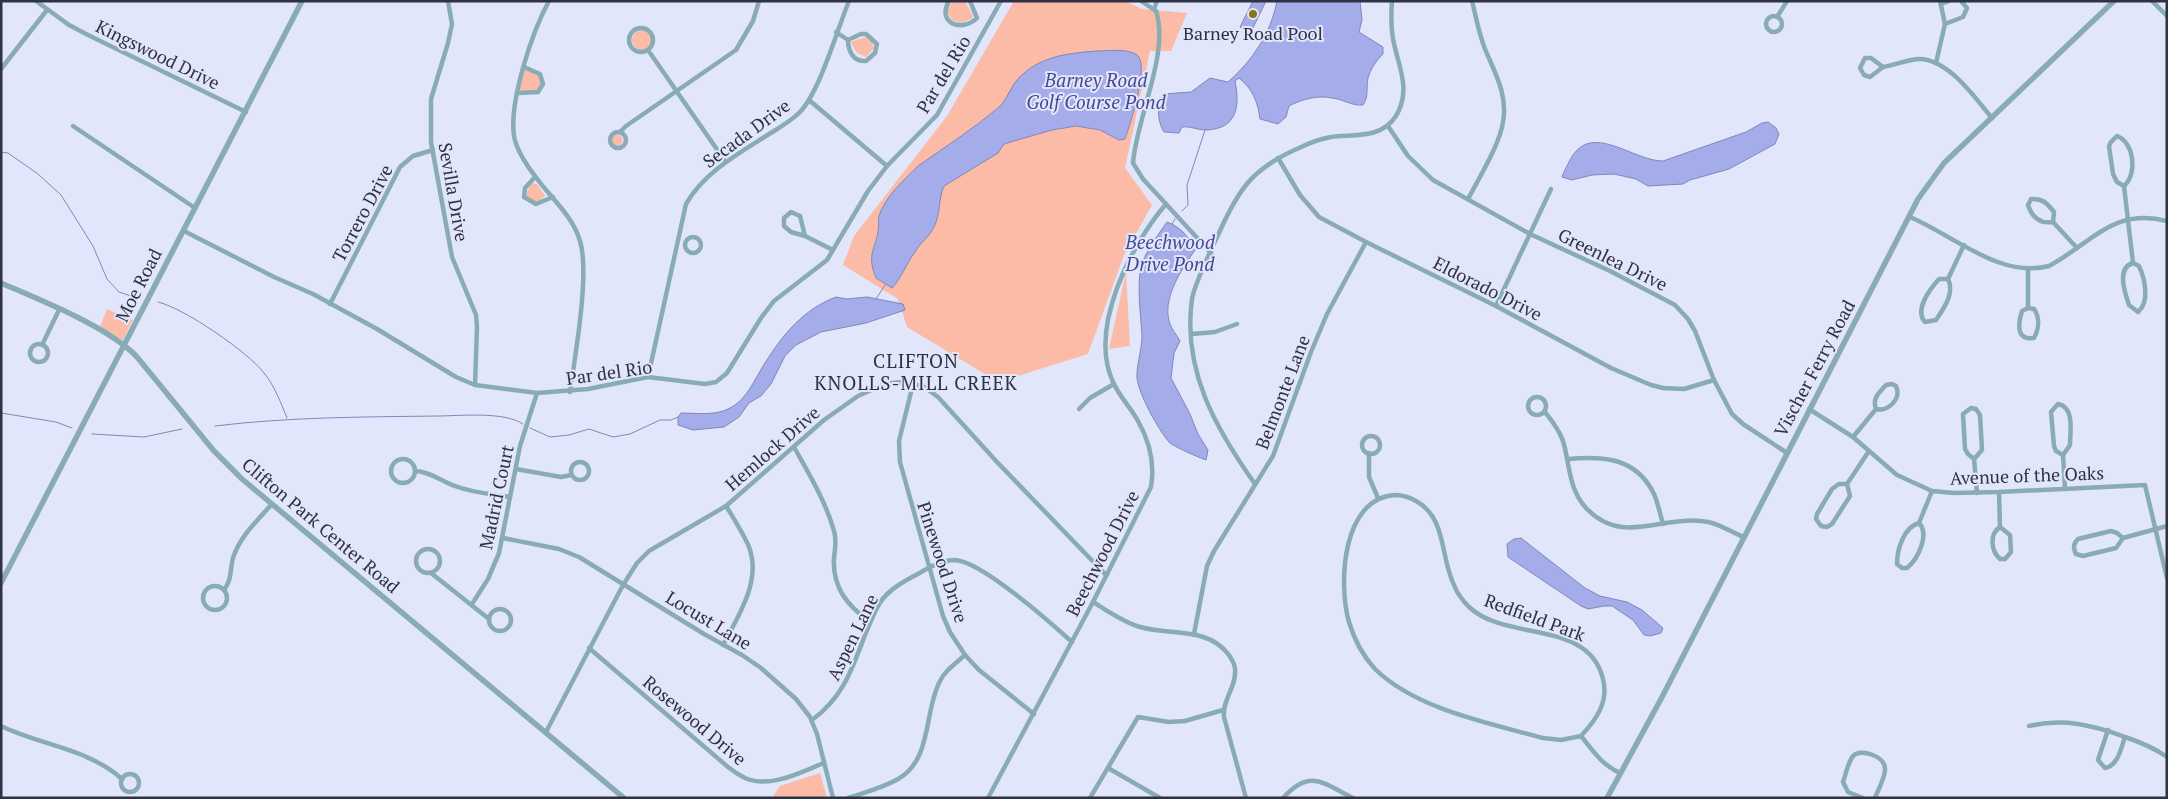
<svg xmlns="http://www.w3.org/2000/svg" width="2168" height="799" viewBox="0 0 2168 799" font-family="'PT Serif',serif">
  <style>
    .green { fill: #fbbba7 }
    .water { fill: #a4acea; stroke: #8187b8 }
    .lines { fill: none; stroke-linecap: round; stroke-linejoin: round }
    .stream { stroke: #8187b8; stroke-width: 1 }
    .minor { stroke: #89abb5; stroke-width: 4.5 }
    .tertiary { stroke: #89abb5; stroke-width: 5.5 }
    .poi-dot { fill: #867518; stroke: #e2e6fa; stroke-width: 2 }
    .labels { text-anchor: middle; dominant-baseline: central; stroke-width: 4; stroke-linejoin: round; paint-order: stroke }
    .poi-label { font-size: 18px; fill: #2f3245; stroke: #e2e6fa }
    .street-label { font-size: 18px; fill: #2f3245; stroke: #e2e6fa }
    .water-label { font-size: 19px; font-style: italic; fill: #454993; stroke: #e2e6fa }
    .neighbourhood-label { font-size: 19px; letter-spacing: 1px; fill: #2f3245; stroke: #e2e6fa }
  </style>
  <rect width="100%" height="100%" fill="#e2e6fa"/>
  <g class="green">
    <polygon points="953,1 965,1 973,16 972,19 960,23 952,20 946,11"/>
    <polygon points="1014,1 1125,1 1142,9 1187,13 1171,51 1150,51 1125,168 1152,205 1124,255 1088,354 998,382 907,327 898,299 843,265 854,236 947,116"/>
    <circle cx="642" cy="40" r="10"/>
    <polygon points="866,37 872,42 874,48 866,57 857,53 851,43 853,41"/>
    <polygon points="524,67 537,71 543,84 538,92 518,93"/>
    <circle cx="617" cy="140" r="5.5"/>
    <polygon points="531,183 537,184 545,196 537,202 528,199 526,195"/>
    <polygon points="1126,272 1130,346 1109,349"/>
    <polygon points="107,309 133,320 123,340 100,327"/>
    <polygon points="820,773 827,798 772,798 780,786"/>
  </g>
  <g class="water">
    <polygon points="1253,1 1266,1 1251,32 1240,27"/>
    <path d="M1277 1H1360L1362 20 1359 32 1383 47V54C1376 61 1371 68 1368 78 1366 88 1369 96 1363 105 1351 106 1343 99 1332 98 1318 95 1302 99 1289 106L1286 117 1278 124 1260 119C1258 103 1253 89 1239 78L1235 81C1240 105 1238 129 1206 130 1197 130 1191 126 1182 127L1179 133 1164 132C1156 118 1158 108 1163 94L1191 92 1210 78 1228 82C1252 61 1271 33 1277 1Z"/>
    <path d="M1098 51C1109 51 1127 48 1137 55 1150 65 1130 124 1125 139L1119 140 1100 130 1076 126 1052 130 1014 141 1004 144 998 153 944 186C938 199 941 213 934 227 930 236 920 243 915 252 906 264 902 277 892 288L876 278C867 255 874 252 878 232 879 226 878 221 879 216 885 197 904 180 918 166 945 147 973 129 998 108 1007 100 1010 88 1017 80 1038 56 1069 53 1098 51Z"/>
    <path d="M1768 122 1776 128 1779 134 1775 144 1729 169 1690 180 1683 184 1648 186 1636 179 1614 174 1592 175 1572 180 1562 177C1564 171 1567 166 1570 160 1591 120 1632 161 1663 161L1746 132 1762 123Z"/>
    <path d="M1167 222C1181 227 1189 237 1195 250 1182 269 1161 299 1170 324 1172 330 1177 335 1180 341L1174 353 1171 378 1190 414 1198 434 1208 450 1206 460C1200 458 1172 446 1169 442 1158 429 1139 395 1137 378 1136 368 1142 349 1142 336 1141 317 1136 282 1142 264 1147 249 1158 235 1167 222Z"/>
    <path d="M836 297 847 299 867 297 903 304 905 310 866 323 821 332 796 345 785 356 771 384 761 396 749 403 739 417 724 427 693 430 678 425V417L681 413C696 413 716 416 730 408 747 400 755 378 765 363 783 334 804 309 836 297Z"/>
    <polygon points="1521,538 1585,588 1600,596 1627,602 1642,610 1663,628 1661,633 1650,636 1644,635 1633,620 1612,606 1604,606 1588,609 1581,606 1508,557 1507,544 1514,539"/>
  </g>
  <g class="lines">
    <g class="stream">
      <polyline points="1135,102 1141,105"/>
      <polyline points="1155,108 1158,109"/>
      <polyline points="1,152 8,153 38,174 61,195 93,246 107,279 119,292 137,298"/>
      <polyline points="1182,211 1188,205 1187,185 1205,130"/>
      <polyline points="1172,224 1175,219"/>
      <polyline points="876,299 885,285"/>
      <path d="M158 302C184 308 248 352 264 373 274 385 281 403 287 418"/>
      <polyline points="1,413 56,422 72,428"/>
      <path d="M215 426C289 417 363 417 437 416 460 416 504 411 523 424"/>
      <polyline points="530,428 550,437 569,435 589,429 613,437 630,434 660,420 671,420 678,417"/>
      <polyline points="92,434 144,437 182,429"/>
    </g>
    <g class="minor">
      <polyline points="36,1 69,25 88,35 246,112"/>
      <polyline points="448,1 452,24 448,43 431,99 431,142 452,257 476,315 477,327 475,385"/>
      <path d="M549 1C532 32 509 101 514 136 516 149 527 166 535 176 550 197 573 216 580 241 590 273 575 356 570 392"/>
      <path d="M949 1C936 23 962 33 977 18L970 1"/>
      <path d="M1141 1 1156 11C1170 53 1136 119 1133 163L1143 179 1211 253"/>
      <polyline points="2152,1 2167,16"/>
      <polyline points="1941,4 1949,1"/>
      <polyline points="1154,9 1157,1"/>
      <circle cx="1774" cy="24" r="8"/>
      <polyline points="1777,17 1787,1"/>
      <polyline points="1945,24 1963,17 1967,8 1961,1"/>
      <circle cx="641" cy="40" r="12"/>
      <polyline points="836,32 848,40"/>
      <path d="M861 34H866L877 44 875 53 866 61C854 62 848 52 848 40Z"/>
      <polyline points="648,50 725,161"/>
      <polygon points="1865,58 1871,58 1883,67 1870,77 1864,75 1860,68"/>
      <polyline points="1936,63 1945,24 1940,1"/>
      <path d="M1883 67C1895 65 1907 60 1918 59 1948 58 1975 98 1992 118"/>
      <polyline points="1,69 47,10"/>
      <polyline points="518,93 538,92 543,84 540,74 524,67"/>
      <polyline points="809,100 887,166"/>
      <polyline points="73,126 195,208"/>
      <polyline points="1388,126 1408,156 1433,180 1530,234 1610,271 1675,305 1688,319 1695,331 1714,380 1732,414 1743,424 1787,453"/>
      <circle cx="618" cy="140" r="8"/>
      <polyline points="620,132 626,126 736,50 753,21 759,1"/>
      <path d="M2117 136C2134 142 2138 174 2124 186L2117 182 2113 174 2109 146 2111 142Z"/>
      <polyline points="1278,158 1300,195 1319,217 1366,242 1496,306 1611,368 1651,385 1663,388 1684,389 1714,380"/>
      <polyline points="535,177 525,188 524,197 536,204 553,197"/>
      <polyline points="2124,186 2133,263"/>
      <path d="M1468 199C1479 178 1500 144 1503 122 1508 95 1495 73 1485 49 1479 34 1476 17 1472 1"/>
      <path d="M2031 199C2042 198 2047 203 2054 212L2053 222C2040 224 2032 217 2028 205Z"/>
      <polygon points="791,212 800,216 805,236 791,232 784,226 784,218"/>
      <path d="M1910 217C1953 235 2000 279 2049 266 2092 243 2113 207 2167 221"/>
      <polyline points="2053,222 2077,248"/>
      <polyline points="184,231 274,277 313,294 377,329 456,377 475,385 537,393 588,389 648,377 705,384 716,382 727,373 761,318 774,301 827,260 868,191 887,166 937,115 1001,1"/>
      <polyline points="805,236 833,250"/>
      <circle cx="693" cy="245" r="8"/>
      <path d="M2133 263 2139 266C2145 279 2150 302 2138 312L2129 305C2125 293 2116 268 2133 263Z"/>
      <polyline points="2028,269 2028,308"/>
      <path d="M1939 279H1948C1955 293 1944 308 1936 320L1925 322C1914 310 1930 289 1939 279Z"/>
      <polyline points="1948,279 1964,245"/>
      <polyline points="330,304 400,167 413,156 433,150"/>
      <polyline points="1496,306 1551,189"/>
      <path d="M2028 308 2034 309C2040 318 2039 329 2034 338 2016 341 2018 324 2022 311Z"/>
      <polyline points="1192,334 1215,332 1237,324"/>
      <circle cx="39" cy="353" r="9"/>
      <polyline points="42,345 59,310"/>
      <path d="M648 377 686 204C704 173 736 155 766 136 777 129 790 122 800 112 820 91 837 30 849 1"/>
      <polyline points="913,384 899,441 900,462 943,616 950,632 965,655 979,670 1034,714"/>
      <path d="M1892 384 1896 386C1902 399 1888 412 1876 409 1872 398 1879 393 1886 385Z"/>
      <circle cx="1537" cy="406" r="9"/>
      <path d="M2058 404C2075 407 2070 432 2070 445L2063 455 2056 451 2054 446 2051 412Z"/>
      <polygon points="1971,408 1976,409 1980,415 1982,450 1974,459 1968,454 1965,449 1963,414"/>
      <polyline points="1079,409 1090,398 1114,384"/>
      <polyline points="1809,409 1853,437 1897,475 1932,491 1954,493 1999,492 2145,485 2167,578"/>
      <path d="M1545 412C1552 421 1559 429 1563 441 1570 464 1568 488 1586 508 1622 546 1660 516 1701 521 1716 522 1730 531 1743 537"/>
      <circle cx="1371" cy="445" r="9"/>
      <polyline points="1853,437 1876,409"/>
      <path d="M794 447C809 474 826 502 834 531 837 540 835 549 834 558 832 588 848 606 870 622"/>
      <polyline points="1369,453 1369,477 1378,498"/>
      <polyline points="2063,455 2065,489"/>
      <path d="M1568 459C1603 456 1636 457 1654 494 1658 503 1660 514 1663 524"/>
      <polyline points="1974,459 1977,493"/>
      <circle cx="403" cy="471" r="12"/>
      <circle cx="580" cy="471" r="9"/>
      <polyline points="516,469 561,477 571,475"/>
      <path d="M415 471C429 471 443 482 455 486 473 493 492 494 510 497"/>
      <path d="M1255 484C1216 429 1182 370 1192 299 1194 285 1212 248 1219 233 1239 188 1253 168 1299 148 1309 143 1320 139 1331 137 1355 134 1381 139 1396 116 1412 89 1398 66 1393 39 1391 27 1391 13 1392 1"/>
      <polygon points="1839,484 1847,484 1850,496 1832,524 1827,527 1821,526 1816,519 1817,514 1832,489"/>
      <polyline points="1847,484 1869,451"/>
      <polyline points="1999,492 2000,527"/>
      <path d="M1919 523C1930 534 1918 559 1907 568H1902L1897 564C1897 549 1904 527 1919 523Z"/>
      <polyline points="1919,523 1932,491"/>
      <path d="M2000 527 2010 535 2011 552 2005 559H2000C1991 551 1989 534 2000 527Z"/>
      <path d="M2111 531 2117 533 2123 538 2116 548 2083 556 2076 554C2073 548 2073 544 2078 539Z"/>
      <polyline points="503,538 559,549 579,557 704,634 742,655 761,668 796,699 810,717 817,734 833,798"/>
      <polyline points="2123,538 2167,526"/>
      <circle cx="428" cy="561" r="12"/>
      <polyline points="431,573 489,619"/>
      <circle cx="215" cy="598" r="12"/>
      <path d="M224 590C232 580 230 569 233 558 240 536 258 520 272 504"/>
      <path d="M1093 602C1108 611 1123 622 1140 627 1171 636 1207 626 1229 655 1232 660 1235 664 1235 669 1237 686 1222 700 1224 717L1246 798"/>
      <polyline points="472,604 488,579 499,553 520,446 537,393"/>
      <circle cx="500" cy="620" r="11"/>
      <polyline points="1194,634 1207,566 1214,551 1273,456 1311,352 1327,314 1366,242"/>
      <path d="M723 645C738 616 762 581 749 547 743 533 734 519 726 506"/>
      <path d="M589 648 728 767C733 771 739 775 745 778 770 789 801 772 824 763"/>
      <path d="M812 720C853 690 855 651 877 608 884 593 899 584 914 576 927 569 940 560 955 560 981 561 1051 623 1072 642"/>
      <path d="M1 726C40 745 89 749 122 779"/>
      <path d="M2029 726C2063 718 2093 725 2125 737 2140 742 2153 747 2167 757"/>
      <path d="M2108 730 2098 760 2105 768C2118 766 2121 748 2125 737"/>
      <polyline points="546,732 623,585 637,563 649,551 726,506 824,420 858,396 885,384 901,382 923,386 938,397 997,462 1106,575"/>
      <path d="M1581 736C1596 720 1609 702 1603 679 1589 619 1506 642 1469 607 1463 601 1457 593 1454 585 1440 557 1447 518 1416 501 1409 497 1402 495 1395 495 1342 498 1338 584 1349 622 1354 639 1363 656 1375 669 1416 709 1488 723 1543 738L1561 740 1581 736C1593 751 1602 765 1620 773"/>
      <polyline points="1108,768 1160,798"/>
      <circle cx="130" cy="783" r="9"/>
      <path d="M848 798C865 792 883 788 898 779 932 760 924 713 939 683 944 671 956 663 965 655"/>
      <path d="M988 798 1093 602 1151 487C1155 463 1150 442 1138 421 1131 408 1119 396 1113 382 1088 328 1131 245 1166 204"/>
      <polyline points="1090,798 1138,717 1169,722 1185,721 1223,710"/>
      <path d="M1283 798C1310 768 1323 783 1353 798"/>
      <path d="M1863 798 1848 792 1843 782C1846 774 1848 762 1853 756 1861 748 1884 756 1885 768 1886 776 1878 790 1875 798"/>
    </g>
    <g class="tertiary">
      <path d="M1 283C40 300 109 327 137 357L214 451 242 479 624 798"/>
      <polyline points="1,583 302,1"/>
      <polyline points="1607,798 1661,699 1918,199 1944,163 2114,1"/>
    </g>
  </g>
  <circle class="poi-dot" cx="1253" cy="14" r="5"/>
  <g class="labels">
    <g class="poi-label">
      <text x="1253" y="33">Barney Road Pool</text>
    </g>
    <g class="street-label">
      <text transform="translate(158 54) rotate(26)">Kingswood Drive</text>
      <text transform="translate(943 74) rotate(-59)">Par del Rio</text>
      <text transform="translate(746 133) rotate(-36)">Secada Drive</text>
      <text transform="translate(454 192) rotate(80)">Sevilla Drive</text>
      <text transform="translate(362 213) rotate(-62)">Torrero Drive</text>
      <text transform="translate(1613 259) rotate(26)">Greenlea Drive</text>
      <text transform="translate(138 285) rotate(-63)">Moe Road</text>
      <text transform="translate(1488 288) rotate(27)">Eldorado Drive</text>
      <text transform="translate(1814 368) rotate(-62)">Vischer Ferry Road</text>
      <text transform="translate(609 372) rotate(-8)">Par del Rio</text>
      <text transform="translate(1282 392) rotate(-69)">Belmonte Lane</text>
      <text transform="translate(772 448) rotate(-41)">Hemlock Drive</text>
      <text transform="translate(2027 475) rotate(-2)">Avenue of the Oaks</text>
      <text transform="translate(496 497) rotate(-78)">Madrid Court</text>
      <text transform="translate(321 525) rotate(40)">Clifton Park Center Road</text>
      <text transform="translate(1102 553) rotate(-63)">Beechwood Drive</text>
      <text transform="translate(943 562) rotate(72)">Pinewood Drive</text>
      <text transform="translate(1535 617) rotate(20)">Redfield Park</text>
      <text transform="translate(709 620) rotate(31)">Locust Lane</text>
      <text transform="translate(852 637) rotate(-64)">Aspen Lane</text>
      <text transform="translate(695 720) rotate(40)">Rosewood Drive</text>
    </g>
    <g class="water-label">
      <text x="1096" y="79">Barney Road<tspan x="1096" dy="22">Golf Course Pond</tspan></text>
      <text x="1170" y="241">Beechwood<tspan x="1170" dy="22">Drive Pond</tspan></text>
    </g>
    <g class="neighbourhood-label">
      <text x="916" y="360">CLIFTON<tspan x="916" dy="22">KNOLLS-MILL CREEK</tspan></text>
    </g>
  </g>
  <rect width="2168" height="799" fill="none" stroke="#2f3245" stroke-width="5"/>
</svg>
